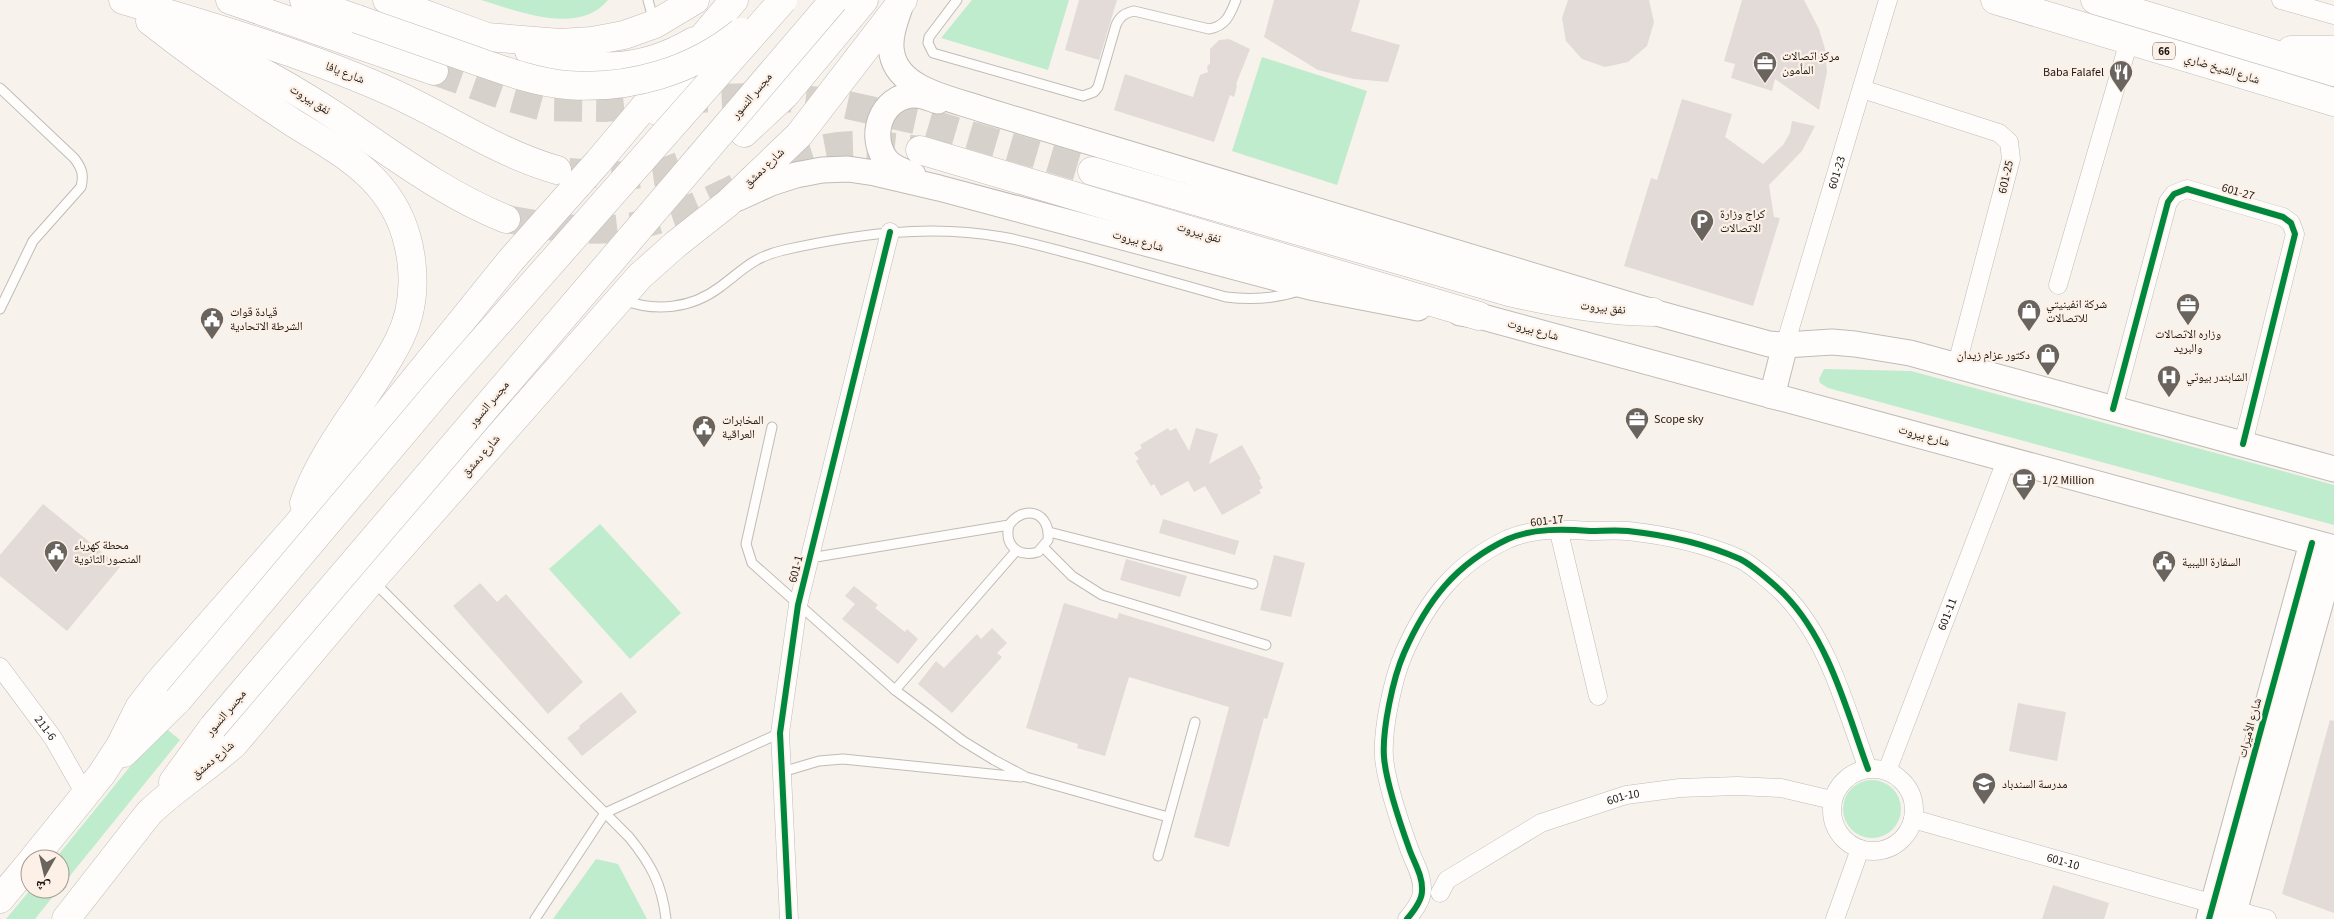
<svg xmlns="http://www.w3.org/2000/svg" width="2334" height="919" viewBox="0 0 2334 919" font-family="'Source Sans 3','Noto Naskh Arabic',sans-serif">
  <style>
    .green { fill: #bfeccc }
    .building { fill: #e2dbd8 }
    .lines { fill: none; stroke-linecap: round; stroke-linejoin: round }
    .primary-tunnel { stroke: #d7d1cb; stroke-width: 28; stroke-dasharray: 28 14; stroke-linecap: butt }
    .lane-casing { stroke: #c0bbb6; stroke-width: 11 }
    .street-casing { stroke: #c0bbb6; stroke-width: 19 }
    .secondary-casing { stroke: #c0bbb6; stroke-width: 27 }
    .primary-casing { stroke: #c0bbb6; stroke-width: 29 }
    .lane { stroke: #fefdfc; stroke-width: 9 }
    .street { stroke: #fefdfc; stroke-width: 18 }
    .secondary { stroke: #fefdfc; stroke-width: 25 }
    .primary { stroke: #fefdfc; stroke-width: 28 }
    .primary-bridge-casing { stroke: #c0bbb6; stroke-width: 29; stroke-linecap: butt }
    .primary-bridge { stroke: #fefdfc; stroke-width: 28 }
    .cycleway-casing { stroke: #fdf1e7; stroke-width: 9 }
    .cycleway { stroke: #00873e; stroke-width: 6 }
    .labels { text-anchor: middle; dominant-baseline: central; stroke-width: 4.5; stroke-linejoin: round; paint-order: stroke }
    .shield { fill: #fdf1e7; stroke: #605852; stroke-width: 1 }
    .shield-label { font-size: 11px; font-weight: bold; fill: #1c1712 }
    .poi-label { font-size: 12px; fill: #1c1712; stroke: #fdf1e7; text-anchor: start }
    .street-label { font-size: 12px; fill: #1c1712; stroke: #fdf1e7 }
  </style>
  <rect width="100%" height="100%" fill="#f8f2ec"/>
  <g class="green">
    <path d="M481 0H608C579 36 518 11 481 0Z"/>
    <polygon points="972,0 1069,0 1048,70 941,38"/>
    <polygon points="1262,57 1367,91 1337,185 1232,151"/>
    <polygon points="1824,369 1911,371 2334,485 2334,525 1828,388 1820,383 1819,379"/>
    <polygon points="600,524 681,613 630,659 549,569"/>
    <polygon points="163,726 180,740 60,888 60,859 55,859"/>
    <circle cx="1872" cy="809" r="29"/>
    <polygon points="596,859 618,864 647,919 553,919"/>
    <polygon points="31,889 59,889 35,919 6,919"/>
  </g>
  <g class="building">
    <polygon points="1079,0 1117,0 1099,60 1065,50"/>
    <polygon points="1274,0 1360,0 1351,31 1400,45 1388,82 1354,79 1318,70 1264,37"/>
    <polygon points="1568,0 1649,0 1654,22 1647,46 1628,62 1605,67 1582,59 1566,41 1562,18"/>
    <polygon points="1742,0 1804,0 1819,29 1825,49 1827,72 1819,110 1775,79 1772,91 1731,78 1735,64 1724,61"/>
    <polygon points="1229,39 1250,49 1236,84 1237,86 1234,97 1230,95 1214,142 1114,110 1125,74 1193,97 1200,75 1208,72 1207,67 1210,63 1210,49 1219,40"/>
    <polygon points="1682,99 1732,114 1725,137 1763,164 1783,145 1790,133 1792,121 1815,126 1802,151 1769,185 1774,217 1780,218 1753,306 1624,266 1651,178 1657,180"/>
    <polygon points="1168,428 1170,431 1176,428 1189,451 1196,428 1218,434 1209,464 1242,445 1261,479 1259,480 1263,488 1259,490 1261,493 1222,515 1205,486 1194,492 1188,481 1161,496 1154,484 1151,486 1136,461 1139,459 1134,453 1142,448 1140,445"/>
    <polygon points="43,504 120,567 67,631 0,576 0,555"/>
    <polygon points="1163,519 1239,541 1235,555 1159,533"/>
    <polygon points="1274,555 1305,563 1291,617 1260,610"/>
    <polygon points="1126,559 1187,576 1180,597 1120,580"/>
    <polygon points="480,583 497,602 506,594 583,682 548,714 453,606"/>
    <polygon points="854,586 878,605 875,608 905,632 907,629 918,639 898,664 842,619 855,604 845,596"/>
    <polygon points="1064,603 1117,619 1119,613 1284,663 1267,719 1264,718 1229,847 1194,837 1229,707 1129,677 1105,756 1077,748 1078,744 1026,728"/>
    <polygon points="992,628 1007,643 997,653 1002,657 952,713 918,684 936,661 944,668 977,634 981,639"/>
    <polygon points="621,692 637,712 582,756 567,738 580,728 579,726"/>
    <polygon points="2018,703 2066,712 2057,761 2009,751"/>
    <polygon points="2330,720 2334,721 2334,913 2282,894"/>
    <polygon points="2053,885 2109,903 2104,919 2042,919"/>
  </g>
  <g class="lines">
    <g class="primary-tunnel">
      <polyline points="434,71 507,97 543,107 605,108 688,99 752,97 803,99 838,103 929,123 1092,171"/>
      <polyline points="569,172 628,176 669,170 705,156"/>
      <path d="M506 219C541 225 576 232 612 229 662 225 711 200 755 178 777 167 801 153 825 148 857 142 888 146 920 150"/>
    </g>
    <g class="lane-casing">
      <g id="lane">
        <polyline points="648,0 654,22"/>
        <path d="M957 0 929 37 928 43 933 53 1083 96 1094 92 1098 87 1116 25C1120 16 1125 13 1134 11L1209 29C1226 26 1230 15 1236 0"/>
        <path d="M0 88 74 158C82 168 84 175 81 187L33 241 0 309"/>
        <path d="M623 300C655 312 691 309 720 287 743 270 753 257 784 250 856 234 929 224 1002 237 1031 242 1059 251 1087 258 1133 271 1179 284 1226 297 1251 300 1275 299 1299 291"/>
        <polyline points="772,427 746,544 752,563 895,690 963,741 994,760 1026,777 1168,817"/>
        <polyline points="1049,532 1253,584"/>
        <polyline points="1044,548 1072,576 1102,595 1266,645"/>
        <path d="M810 558 1009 525C1025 503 1051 513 1048 540L1038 552C1018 558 1004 545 1009 525"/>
        <path d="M374 582 629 837C651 864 662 884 666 919"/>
        <polyline points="895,690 1016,551"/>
        <polyline points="782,772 819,761 843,759 1021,777"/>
        <polyline points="1158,856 1195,722"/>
        <polyline points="535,919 605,813 780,733"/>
      </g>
    </g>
    <g class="street-casing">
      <g id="street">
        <polyline points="2281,0 2334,15"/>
        <polyline points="1862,89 1999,133 2009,142 2011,159 1957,364"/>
        <polyline points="2058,285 2129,41"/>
        <path id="s1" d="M1785 345 1888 0"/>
        <polyline points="2113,409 2168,202 2174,194 2187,189 2283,217 2291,223 2295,234 2243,444"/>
        <polyline points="1558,528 1598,696"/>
        <path id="s2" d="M0 667 53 738 85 794"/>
        <circle cx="1873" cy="810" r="41"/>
        <path id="s3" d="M1887 771 2007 458"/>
        <path id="s4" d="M1913 819 2214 904"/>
        <path id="s5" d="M1440 893 1447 880 1541 823 1626 795 1680 788 1737 786 1781 788 1832 800"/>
        <polyline points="2234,910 2267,919"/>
        <polyline points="789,919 780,733 798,605 890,232"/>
        <path d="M1407 919C1413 912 1422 901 1422 891 1423 877 1415 864 1410 851 1401 826 1386 784 1384 757 1382 730 1393 678 1404 653 1427 601 1455 564 1508 539 1533 528 1564 529 1590 531 1603 531 1615 530 1628 531 1665 535 1706 544 1740 559 1752 565 1774 584 1784 594 1829 640 1846 709 1868 769"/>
        <polyline points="1835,919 1860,849"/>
      </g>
    </g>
    <g class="secondary-casing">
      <g id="secondary">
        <path d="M901 4C896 19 888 38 892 54 899 91 954 99 984 110L1653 312 1769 344 1785 345 1832 342 1855 344 1910 353 2334 469"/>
        <path d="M913 175C905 172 896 169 889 163 866 140 880 95 915 95 923 95 931 99 938 101"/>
        <polyline points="738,198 771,183 796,175 822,170 848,169 875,173 939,188 1310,287 1418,308"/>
        <polyline points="1460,313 1479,316 2334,548"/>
        <polyline points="1772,396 1785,345"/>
        <polyline points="2209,919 2312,543"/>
        <polyline points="2232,919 2334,554"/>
      </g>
    </g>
    <g class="primary-casing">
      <g id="primary">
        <path d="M123 0C210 26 299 52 382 88 443 114 492 151 557 170"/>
        <polyline points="230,0 434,71"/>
        <polyline points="304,0 357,19"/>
        <polyline points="387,0 487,37 560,43 592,41 624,35 655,24 695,0"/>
        <polyline points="1995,0 2334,102"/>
        <polyline points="2095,0 2334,72"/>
        <path d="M150 21C196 57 243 90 292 122 322 141 357 159 380 187 414 227 423 292 399 340 371 396 325 442 304 503"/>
        <path d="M187 36C237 57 285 83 331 113 388 151 443 194 506 219"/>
        <polyline points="2291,50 2334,50"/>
        <path d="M529 51C588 72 638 74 694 41"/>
        <polyline points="657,111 688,85 724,48"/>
        <polyline points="744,133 785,95 864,0"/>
        <polyline points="920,150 1479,316"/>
        <path d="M1092 171 1509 292C1557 303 1603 311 1653 312"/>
        <polyline points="124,753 178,700"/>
        <polyline points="173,782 213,727"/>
        <polyline points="33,859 101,775 120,746 139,708 158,683 297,525 511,260 598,162 734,0"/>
        <polyline points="0,899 30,863"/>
        <path d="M66 919 149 813C175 788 207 768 234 744L372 580 640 276 676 244 728 203 799 135 903 0"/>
      </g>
    </g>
    <use href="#lane" class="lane"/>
    <use href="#street" class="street"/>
    <use href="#secondary" class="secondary"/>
    <use href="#primary" class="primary"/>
    <g class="primary-bridge-casing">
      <g id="primary-bridge">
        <path d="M357 19C394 32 431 45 468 58 500 69 533 82 567 85 629 90 693 71 741 32"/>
        <polyline points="178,700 446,382 783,0"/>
        <polyline points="213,727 834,0"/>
      </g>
    </g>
    <use href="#primary-bridge" class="primary-bridge"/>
    <g class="cycleway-casing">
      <g id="cycleway">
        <polyline points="2113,409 2168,202 2174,194 2187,189 2283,217 2291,223 2295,234 2243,444"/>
        <polyline points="789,919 780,733 798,605 890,232"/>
        <path d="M1407 919C1413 912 1422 901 1422 891 1423 877 1415 864 1410 851 1401 826 1386 784 1384 757 1382 730 1393 678 1404 653 1427 601 1455 564 1508 539 1533 528 1564 529 1590 531 1603 531 1615 530 1628 531 1665 535 1706 544 1740 559 1752 565 1774 584 1784 594 1829 640 1846 709 1868 769"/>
        <polyline points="2209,919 2312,543"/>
      </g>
    </g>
    <use href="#cycleway" class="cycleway"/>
  </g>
  <defs>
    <g id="office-pin" transform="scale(1.25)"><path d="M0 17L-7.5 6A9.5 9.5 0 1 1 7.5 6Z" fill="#69645e" stroke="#fdf1e7"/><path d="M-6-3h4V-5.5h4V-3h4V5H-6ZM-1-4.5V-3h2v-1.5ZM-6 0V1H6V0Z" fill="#fff"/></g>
    <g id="restaurant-pin" transform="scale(1.25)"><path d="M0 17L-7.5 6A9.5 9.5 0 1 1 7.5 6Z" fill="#69645e" stroke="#fdf1e7"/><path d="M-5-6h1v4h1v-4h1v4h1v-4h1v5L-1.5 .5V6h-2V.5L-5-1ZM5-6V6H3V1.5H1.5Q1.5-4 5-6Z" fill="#fff"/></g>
    <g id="parking-pin" transform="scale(1.25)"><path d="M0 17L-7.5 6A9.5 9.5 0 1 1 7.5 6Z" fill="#69645e" stroke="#fdf1e7"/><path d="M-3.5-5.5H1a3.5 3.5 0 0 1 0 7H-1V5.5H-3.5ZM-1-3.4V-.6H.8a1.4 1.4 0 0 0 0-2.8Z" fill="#fff"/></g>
    <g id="shop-pin" transform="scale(1.25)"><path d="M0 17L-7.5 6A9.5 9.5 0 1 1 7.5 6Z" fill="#69645e" stroke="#fdf1e7"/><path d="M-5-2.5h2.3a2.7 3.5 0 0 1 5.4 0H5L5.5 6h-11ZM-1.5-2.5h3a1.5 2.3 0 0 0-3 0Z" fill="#fff"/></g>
    <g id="civic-pin" transform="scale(1.25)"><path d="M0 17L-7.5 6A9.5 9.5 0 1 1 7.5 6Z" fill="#69645e" stroke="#fdf1e7"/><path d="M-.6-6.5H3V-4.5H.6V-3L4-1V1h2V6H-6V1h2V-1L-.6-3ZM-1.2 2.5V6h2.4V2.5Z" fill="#fff"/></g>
    <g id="hospital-pin" transform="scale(1.25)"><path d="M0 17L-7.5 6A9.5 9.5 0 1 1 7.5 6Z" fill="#69645e" stroke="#fdf1e7"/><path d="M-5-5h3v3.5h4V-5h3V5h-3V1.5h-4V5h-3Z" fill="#fff"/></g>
    <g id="cafe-pin" transform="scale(1.25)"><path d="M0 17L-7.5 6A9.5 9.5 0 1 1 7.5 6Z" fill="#69645e" stroke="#fdf1e7"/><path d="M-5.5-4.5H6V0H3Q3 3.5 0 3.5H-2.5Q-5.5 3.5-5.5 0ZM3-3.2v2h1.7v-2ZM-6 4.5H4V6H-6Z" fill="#fff"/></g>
    <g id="school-pin" transform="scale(1.25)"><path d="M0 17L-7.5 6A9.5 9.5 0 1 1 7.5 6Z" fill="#69645e" stroke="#fdf1e7"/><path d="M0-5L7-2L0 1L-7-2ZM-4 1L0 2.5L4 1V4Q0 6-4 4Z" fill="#fff"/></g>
  </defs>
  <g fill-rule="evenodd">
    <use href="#office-pin" x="1765" y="63"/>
    <use href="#restaurant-pin" x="2121" y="72"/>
    <use href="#parking-pin" x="1702" y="221"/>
    <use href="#office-pin" x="2188" y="305"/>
    <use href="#shop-pin" x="2029" y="311"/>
    <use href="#civic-pin" x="212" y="319"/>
    <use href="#shop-pin" x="2048" y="355"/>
    <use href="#hospital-pin" x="2169" y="377"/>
    <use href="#office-pin" x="1637" y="419"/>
    <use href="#civic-pin" x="704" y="427"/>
    <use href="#cafe-pin" x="2024" y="480"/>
    <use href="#civic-pin" x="56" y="552"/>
    <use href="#civic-pin" x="2164" y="562"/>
    <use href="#school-pin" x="1984" y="784"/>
  </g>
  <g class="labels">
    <rect class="shield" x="2153" y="42.5" width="22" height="17" rx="4"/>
    <g class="shield-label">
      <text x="2164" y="51">66</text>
    </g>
    <g class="poi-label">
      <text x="1782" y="56">مركز اتصالات<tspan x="1782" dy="14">المأمون</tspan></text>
      <text x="2104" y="72" text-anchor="end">Baba Falafel</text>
      <text x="1720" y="214">كراج وزارة<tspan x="1720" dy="14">الاتصالات</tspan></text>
      <text x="2046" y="304">شركة انفينيتي<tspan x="2046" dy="14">للاتصالات</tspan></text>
      <text x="230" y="312">قيادة قوات<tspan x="230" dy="14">الشرطة الاتحادية</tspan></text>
      <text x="2188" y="334" text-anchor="middle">وزاره الاتصالات<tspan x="2188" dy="14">والبريد</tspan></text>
      <text x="2030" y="355" text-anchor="end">دكتور عزام زيدان</text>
      <text x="2186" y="377">الشابندر بيوتي</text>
      <text x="1654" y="419">Scope sky</text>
      <text x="722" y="420">المخابرات<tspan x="722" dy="14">العراقية</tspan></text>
      <text x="2042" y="480">1/2 Million</text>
      <text x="74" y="545">محطة كهرباء<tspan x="74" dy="14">المنصور الثانوية</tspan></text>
      <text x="2182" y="562">السفارة الليبية</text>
      <text x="2002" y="784">مدرسة السندباد</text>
    </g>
    <g class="street-label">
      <text transform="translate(2222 69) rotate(17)">شارع الشيخ ضاري</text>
      <text transform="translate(345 73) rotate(21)">شارع يافا</text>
      <text transform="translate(752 96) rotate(-50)">مجسر النسور</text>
      <text transform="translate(310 100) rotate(32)">نفق بيروت</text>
      <text transform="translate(764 168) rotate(-44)">شارع دمشق</text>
      <text stroke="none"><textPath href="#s1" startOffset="180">601-23</textPath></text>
      <text transform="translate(2006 177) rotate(-77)">601-25</text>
      <text transform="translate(2238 192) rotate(16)">601-27</text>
      <text transform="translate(1199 233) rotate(17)">نفق بيروت</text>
      <text transform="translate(1138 241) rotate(15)">شارع بيروت</text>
      <text transform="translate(1603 308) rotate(6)">نفق بيروت</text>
      <text transform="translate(1533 330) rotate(15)">شارع بيروت</text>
      <text transform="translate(489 404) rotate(-50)">مجسر النسور</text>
      <text transform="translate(1924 436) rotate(15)">شارع بيروت</text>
      <text transform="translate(481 456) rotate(-49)">شارع دمشق</text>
      <text transform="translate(1547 521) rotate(-7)">601-17</text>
      <text transform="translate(796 569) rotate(-76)">601-1</text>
      <text stroke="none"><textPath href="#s3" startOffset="168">601-11</textPath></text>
      <text transform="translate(226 713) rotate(-50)">مجسر النسور</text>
      <text transform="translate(2250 728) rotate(-75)">شارع الأميرات</text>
      <text stroke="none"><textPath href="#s2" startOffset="76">211-6</textPath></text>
      <text transform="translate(213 760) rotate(-40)">شارع دمشق</text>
      <text stroke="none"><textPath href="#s5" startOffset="211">601-10</textPath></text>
      <text stroke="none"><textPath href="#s4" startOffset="156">601-10</textPath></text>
    </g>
  </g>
  <g transform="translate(45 874) rotate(188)"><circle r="24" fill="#fdf1e7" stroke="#a39a92"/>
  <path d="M0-4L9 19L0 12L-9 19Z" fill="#69645e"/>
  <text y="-8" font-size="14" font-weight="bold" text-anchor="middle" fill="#1c1712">ش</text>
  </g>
</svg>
